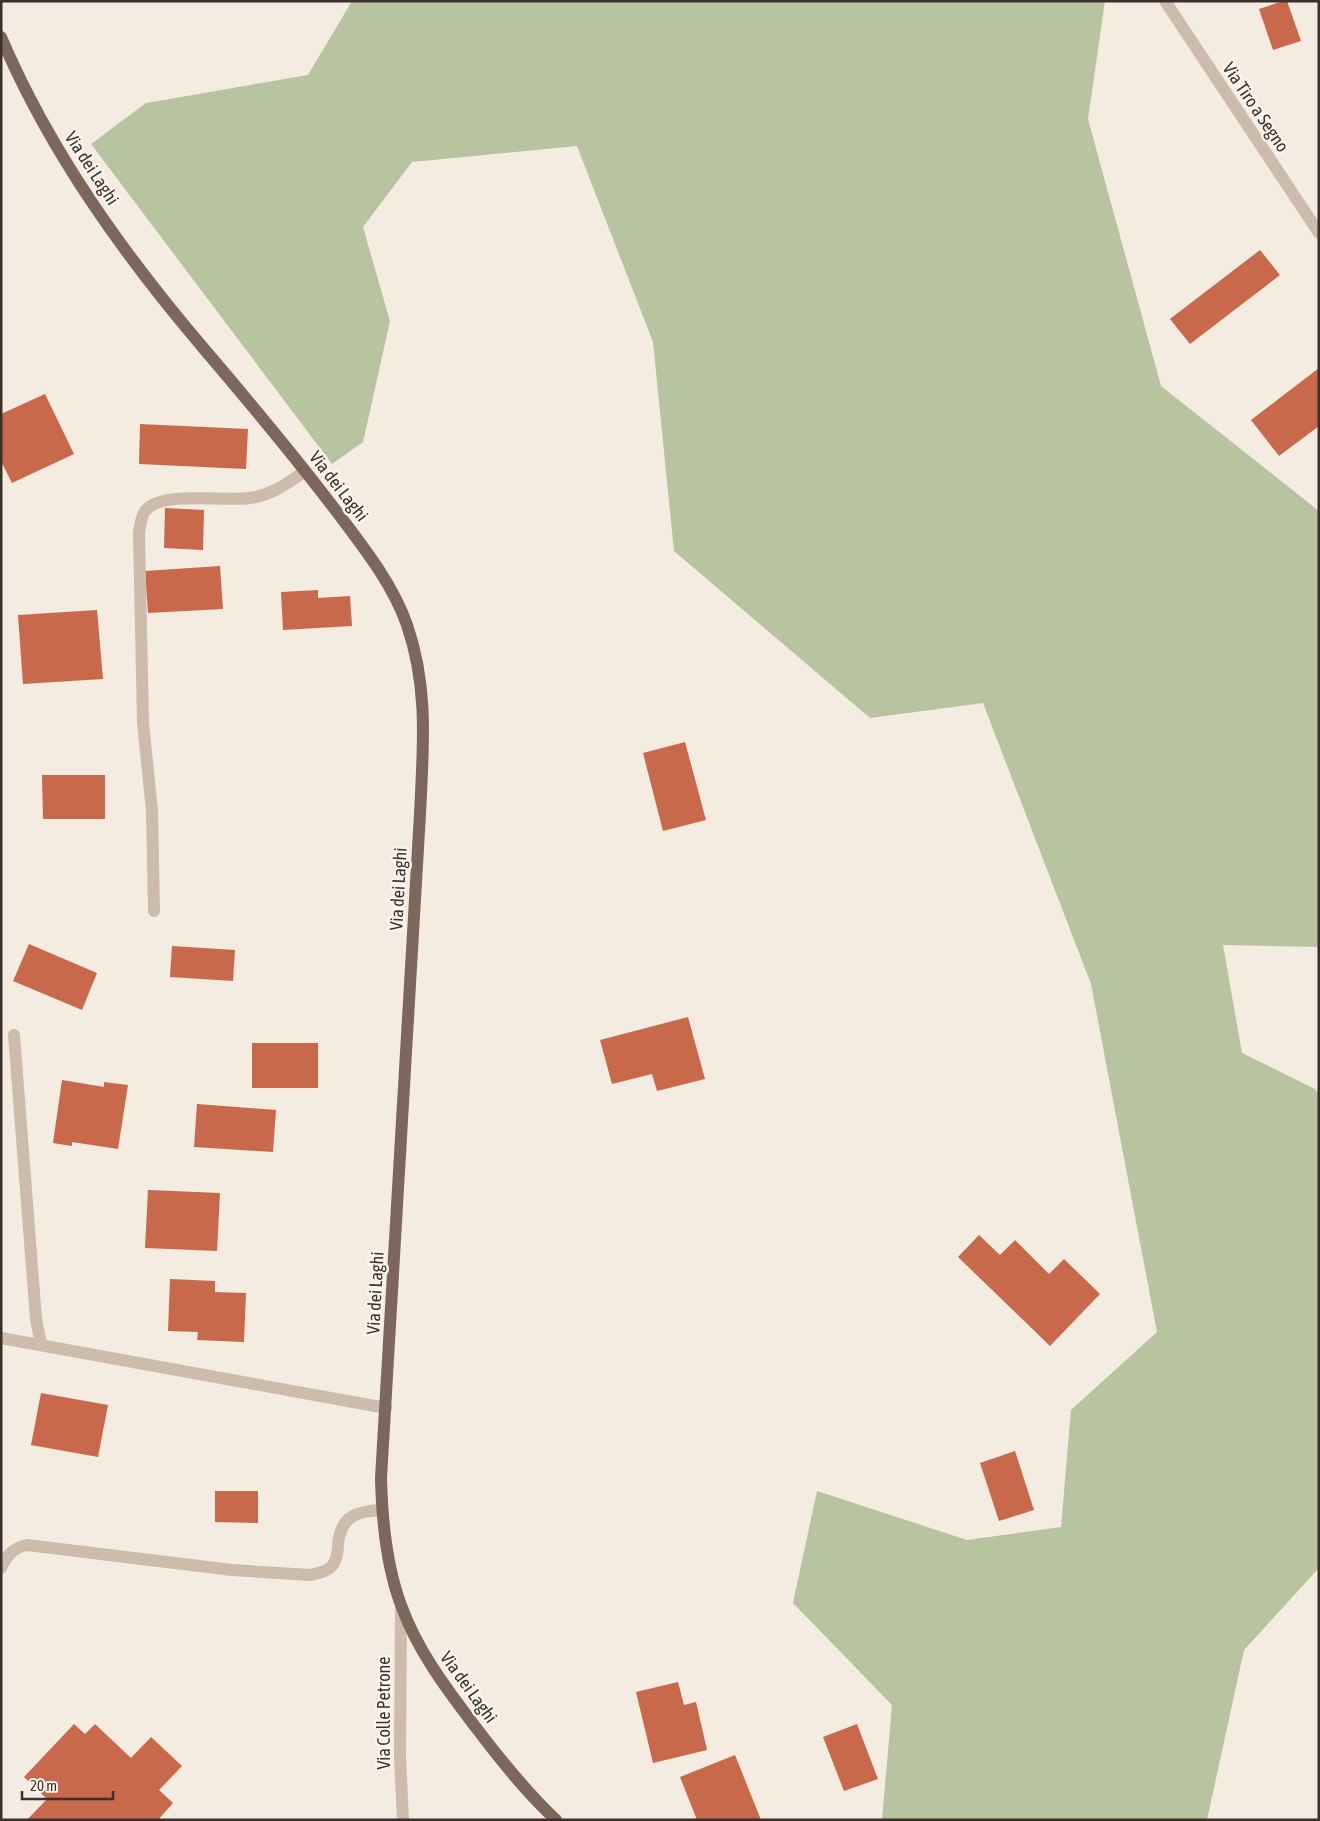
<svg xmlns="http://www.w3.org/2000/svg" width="1320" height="1821" viewBox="0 0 1320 1821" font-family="'Asap Condensed',sans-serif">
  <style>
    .green { fill: #b8c4a0 }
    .building { fill: #c8694b }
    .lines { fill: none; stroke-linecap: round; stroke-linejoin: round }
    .minor { stroke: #cdbbac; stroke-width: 12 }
    .major { stroke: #7d675c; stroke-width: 12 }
    .labels { text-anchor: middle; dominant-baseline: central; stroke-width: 5; stroke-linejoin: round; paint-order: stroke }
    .street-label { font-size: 18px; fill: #3b302b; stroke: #fbf5ee }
  </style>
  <rect width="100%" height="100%" fill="#f4ebe1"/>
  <polygon class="green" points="352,1 1105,1 1088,119 1161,386 1319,511 1319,947 1223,945 1242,1053 1315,1089 1319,1094 1319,1568 1244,1650 1207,1820 882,1820 892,1705 793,1603 817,1491 967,1540 1061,1527 1071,1410 1157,1332 1091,984 983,703 870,718 674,551 653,342 577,146 412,162 363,227 390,321 363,442 332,464 91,144 146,103 308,75"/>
  <g class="building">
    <polygon points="1283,1 1287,1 1301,41 1273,50 1259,9"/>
    <polygon points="1260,250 1280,275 1190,344 1170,319"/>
    <polygon points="1319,368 1319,426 1279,456 1251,420"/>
    <polygon points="45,394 74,454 12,483 1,461 1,414"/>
    <polygon points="140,424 248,429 246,469 139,464"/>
    <polygon points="165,508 204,510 203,550 164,548"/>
    <polygon points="220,566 223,609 148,613 145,571"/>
    <polygon points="318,590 318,598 350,596 352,626 283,630 281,592"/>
    <polygon points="97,610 103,679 23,684 18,615"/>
    <polygon points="685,742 706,820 663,831 643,753"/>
    <polygon points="42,775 105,775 105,819 43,819"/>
    <polygon points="29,944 97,973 82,1010 13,981"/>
    <polygon points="172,946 235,950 233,981 170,977"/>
    <polygon points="688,1017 705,1079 657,1091 652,1074 612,1084 600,1040"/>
    <rect x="252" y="1043" width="66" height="45"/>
    <polygon points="62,1080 104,1087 104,1082 128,1085 118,1149 72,1142 72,1146 53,1143"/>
    <polygon points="197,1104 276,1110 273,1152 194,1147"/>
    <polygon points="148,1190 220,1193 217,1251 145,1248"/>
    <polygon points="979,1235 1000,1255 1015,1240 1049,1274 1064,1259 1100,1294 1050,1346 958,1257"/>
    <polygon points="170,1279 215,1281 215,1292 246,1293 244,1342 197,1340 198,1332 168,1331"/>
    <polygon points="41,1393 108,1405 98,1457 31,1445"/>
    <polygon points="1015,1451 1034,1510 999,1521 980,1463"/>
    <polygon points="215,1491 258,1491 258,1523 215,1522"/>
    <polygon points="678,1682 684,1705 696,1702 707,1750 653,1763 636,1692"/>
    <polygon points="74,1724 85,1734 95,1724 131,1758 151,1737 182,1766 159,1790 173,1803 158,1820 27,1820 47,1799 24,1777"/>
    <polygon points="857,1724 878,1779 844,1791 823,1737"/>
    <polygon points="735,1755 761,1820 697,1820 680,1777"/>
  </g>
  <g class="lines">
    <g class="minor">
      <polyline points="1165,1 1319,233"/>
      <path d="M154 911 152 811 143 723 139 533C140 526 141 517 145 511 161 490 225 502 250 498 272 495 288 483 305 471"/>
      <polyline points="14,1035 36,1319 41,1344"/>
      <polyline points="1,1338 386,1408"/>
      <path d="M1 1568C7 1555 13 1548 27 1545L232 1570 310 1575C317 1573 327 1572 332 1566 337 1560 338 1552 338 1544 341 1516 357 1511 382 1510"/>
      <polyline points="401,1606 400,1757 403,1820"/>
    </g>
    <path class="major" d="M1 37C50 152 124 255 205 350 251 404 297 459 340 516 365 549 393 585 407 625 429 689 423 748 420 814L381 1478C382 1521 386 1565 401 1605 417 1650 446 1688 474 1725 499 1758 525 1791 556 1820"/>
  </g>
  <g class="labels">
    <g class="street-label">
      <text transform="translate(1256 107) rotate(56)">Via Tiro a Segno</text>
      <text transform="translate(92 168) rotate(57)">Via dei Laghi</text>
      <text transform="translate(339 486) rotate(52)">Via dei Laghi</text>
      <text transform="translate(398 889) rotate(-87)">Via dei Laghi</text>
      <text transform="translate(375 1293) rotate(-87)">Via dei Laghi</text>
      <text transform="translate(469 1687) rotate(54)">Via dei Laghi</text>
      <text transform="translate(383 1713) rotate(-90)">Via Colle Petrone</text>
    </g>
  </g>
  <rect width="1320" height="1821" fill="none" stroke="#3b302b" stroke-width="5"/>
  <path d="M22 1791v8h91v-8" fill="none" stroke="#3b302b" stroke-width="2.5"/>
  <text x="30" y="1791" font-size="15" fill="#3b302b" stroke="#fbf5ee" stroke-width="4" paint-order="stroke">20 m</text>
</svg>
